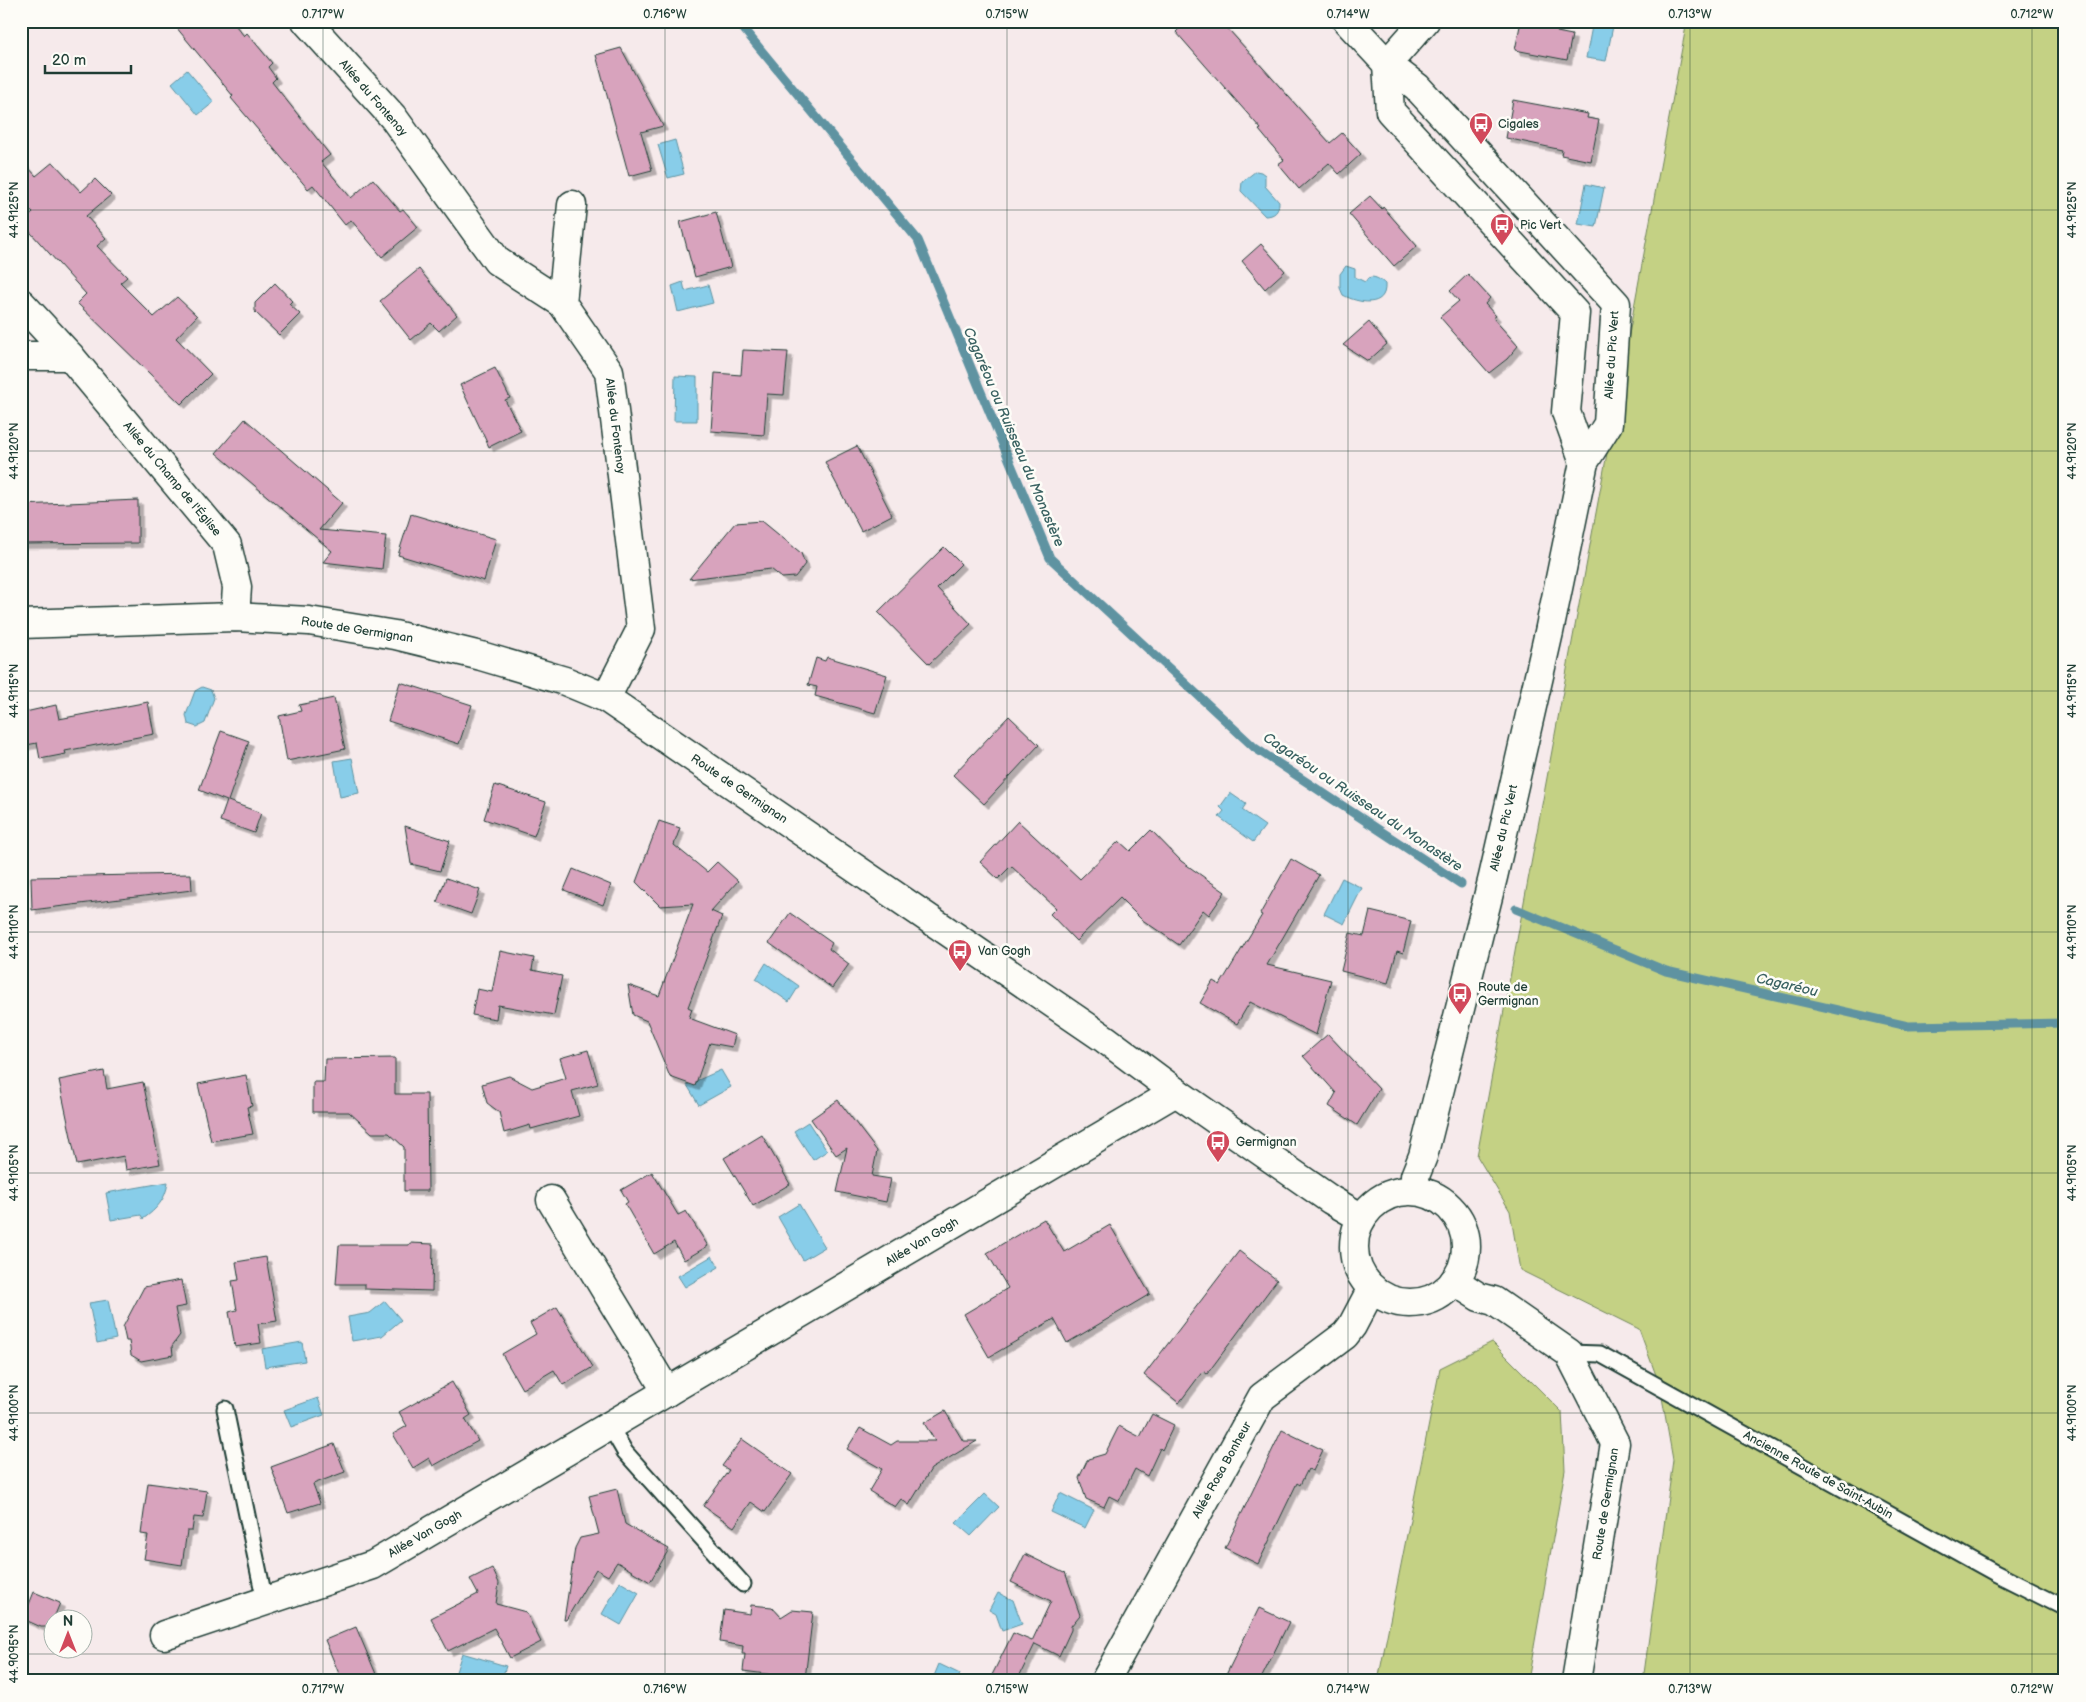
<svg xmlns="http://www.w3.org/2000/svg" width="2086" height="1702" viewBox="0 0 2086 1702" font-family="'Balsamiq Sans',sans-serif">
  <style>
    .green { fill: #c4d184; stroke: #72875c }
    .water { fill: #88cde9; stroke: #5e93a1 }
    .lines { fill: none; stroke-linecap: round; stroke-linejoin: round }
    .stream { stroke: #5e93a1; stroke-width: 9 }
    .building { fill: #d8a3bd; stroke: #1f3d34; filter: url(#shadow) }
    .lane-casing { stroke: #1f3d34; stroke-width: 19 }
    .street-casing { stroke: #1f3d34; stroke-width: 31 }
    .secondary-casing { stroke: #1f3d34; stroke-width: 31 }
    .lane { stroke: #fdfcf7; stroke-width: 15 }
    .street { stroke: #fdfcf7; stroke-width: 28 }
    .secondary { stroke: #fdfcf7; stroke-width: 28 }
    .ticks { fill: none; stroke: #1f3d34; stroke-width: 1; stroke-opacity: 0.45 }
    .labels { text-anchor: middle; dominant-baseline: central; stroke-width: 5; stroke-linejoin: round; paint-order: stroke }
    .street-label { font-size: 12px; fill: #1f3d34; stroke: #fdfcf7 }
    .poi-label { font-size: 12px; fill: #1f3d34; stroke: #fdfcf7; text-anchor: start }
    .water-label { font-size: 14px; font-style: italic; fill: #396161; stroke: #fdfcf7 }
    .neatline { fill: none; stroke: #1f3d34; stroke-width: 2 }
    .ticks-label { font-size: 12px; text-anchor: middle; fill: #1f3d34 }
  </style>
  <defs>
    <filter id="shadow"><feDropShadow dx="4.5" dy="4.5" stdDeviation="0" flood-color="#0004"/></filter>
  </defs>
  <rect width="100%" height="100%" fill="#f6eaeb"/>
  <filter id="ink" filterUnits="userSpaceOnUse"><feTurbulence type="fractalNoise" baseFrequency=".02" numOctaves="2"/><feDisplacementMap in="SourceGraphic" scale="10" xChannelSelector="R" yChannelSelector="G"/><feConvolveMatrix kernelMatrix="1 2 1 2 8 2 1 2 1" color-interpolation-filters="sRGB"/></filter>
  <g filter="url(#ink)">
    <g class="green">
      <polygon points="1687,21 2065,21 2065,1681 1643,1681 1673,1460 1660,1386 1639,1329 1520,1270 1510,1211 1477,1156"/>
      <polygon points="1492,1342 1562,1412 1565,1470 1528,1681 1378,1681 1440,1368"/>
    </g>
    <g class="water">
      <polygon points="1593,21 1614,21 1606,61 1586,58"/>
      <polygon points="187,70 214,102 198,115 172,83"/>
      <polygon points="675,140 684,174 668,178 658,145"/>
      <path d="M1256 171 1261 172 1265 175V186L1279 202C1279 212 1274 216 1265 216L1241 191 1242 182Z"/>
      <polygon points="1586,184 1604,188 1596,227 1578,224"/>
      <path d="M1346 266 1355 269V277L1365 282 1368 278C1374 275 1381 280 1385 284 1387 309 1357 303 1343 295L1340 288V274Z"/>
      <polygon points="683,282 685,291 708,285 713,303 678,312 672,286"/>
      <polygon points="675,376 697,377 697,421 674,421"/>
      <polygon points="202,687 211,690 214,698 205,723 197,727 188,724 186,715 195,691"/>
      <polygon points="352,758 359,793 340,797 334,761"/>
      <polygon points="1230,793 1246,804 1242,810 1265,826 1253,842 1219,817 1224,811 1220,807"/>
      <polygon points="1342,878 1362,888 1344,924 1324,914"/>
      <polygon points="766,963 799,986 789,1002 756,979"/>
      <polygon points="721,1070 731,1087 699,1105 687,1085"/>
      <polygon points="808,1122 827,1151 813,1160 794,1131"/>
      <path d="M168 1182C166 1199 157 1209 143 1219L141 1215 111 1220 106 1193Z"/>
      <polygon points="799,1204 825,1247 803,1260 778,1217"/>
      <polygon points="712,1256 719,1267 685,1287 678,1276"/>
      <polygon points="108,1300 116,1339 97,1343 89,1303"/>
      <polygon points="385,1301 401,1320 382,1336 352,1341 348,1317 370,1313"/>
      <polygon points="302,1342 305,1361 265,1367 262,1349"/>
      <polygon points="318,1398 324,1415 291,1427 284,1410"/>
      <polygon points="1060,1493 1094,1510 1085,1528 1051,1512"/>
      <polygon points="985,1494 999,1507 971,1536 956,1523"/>
      <polygon points="620,1582 639,1593 621,1625 602,1614"/>
      <polygon points="998,1593 1013,1600 1022,1624 1002,1631 996,1614 989,1610"/>
      <polygon points="462,1653 506,1666 501,1681 473,1681 455,1675"/>
      <polygon points="939,1664 960,1674 957,1681 932,1681"/>
    </g>
    <g class="lines">
      <g class="stream">
        <polyline points="737,21 918,240 1050,558 1255,748 1461,884"/>
        <polyline points="1516,909 1666,971 1908,1026 2065,1023"/>
      </g>
    </g>
    <g class="building">
      <polygon points="171,21 232,21 244,36 247,33 272,63 268,67 276,78 272,82 330,155 321,162 351,198 373,179 400,211 403,209 418,227 382,257 351,220 345,225 313,185 308,189 231,98 233,96"/>
      <polygon points="1187,21 1221,21 1330,143 1342,133 1361,154 1339,174 1329,163 1299,189 1278,164 1284,160 1259,130 1261,129 1176,32"/>
      <polygon points="1521,21 1559,21 1557,32 1572,35 1567,60 1515,50"/>
      <polygon points="621,48 663,126 641,132 652,170 629,176 596,55"/>
      <polygon points="1513,100 1588,114 1587,118 1599,120 1591,161 1561,155 1562,150 1506,138"/>
      <polygon points="21,159 36,176 53,162 81,192 95,179 111,195 86,216 106,238 97,246 127,277 120,283 154,317 177,297 197,316 176,338 211,374 181,404 77,303 86,294 22,223 33,213 21,201"/>
      <polygon points="1370,196 1382,209 1383,207 1417,246 1394,266 1349,214"/>
      <polygon points="716,212 731,267 695,277 680,222"/>
      <polygon points="1261,244 1285,271 1265,289 1242,261"/>
      <polygon points="419,269 457,315 439,331 431,323 411,340 380,301"/>
      <polygon points="1468,274 1490,298 1485,304 1496,316 1493,318 1518,346 1507,359 1489,373 1440,317 1459,301 1450,291"/>
      <polygon points="275,283 292,301 289,304 300,314 279,335 255,312 255,303"/>
      <polygon points="1369,322 1387,344 1368,361 1343,345"/>
      <polygon points="743,350 788,352 784,395 767,394 764,435 711,431 715,373 741,375"/>
      <polygon points="495,368 510,398 505,400 521,431 489,447 460,385"/>
      <polygon points="245,419 342,503 319,530 386,536 382,569 323,562 332,551 216,453"/>
      <polygon points="857,446 892,515 861,531 825,462"/>
      <polygon points="138,500 138,543 21,544 21,505"/>
      <polygon points="411,514 496,539 484,581 398,555"/>
      <polygon points="762,521 801,553 805,564 795,577 782,578 771,569 689,579 735,523"/>
      <polygon points="944,547 961,564 937,588 971,624 929,664 878,612"/>
      <polygon points="827,657 887,675 875,713 815,696 817,687 808,685 816,658 825,661"/>
      <polygon points="400,682 472,705 459,744 388,721"/>
      <polygon points="334,698 345,749 287,761 279,716 301,711 299,705"/>
      <polygon points="148,702 154,734 65,751 66,754 40,759 37,743 21,746 21,713 56,705 59,719"/>
      <polygon points="1009,716 1039,745 984,804 953,775"/>
      <polygon points="221,731 249,741 228,801 261,813 254,833 220,821 227,801 199,790"/>
      <polygon points="495,785 546,802 534,836 484,819"/>
      <polygon points="659,821 680,828 674,845 707,872 717,862 738,881 711,911 722,916 688,1007 692,1009 689,1018 735,1035 732,1047 710,1043 695,1086 670,1077 647,1021 633,1015 628,985 659,996 693,904 660,906 636,882"/>
      <polygon points="1018,821 1080,879 1119,841 1130,851 1151,830 1181,861 1225,892 1209,915 1203,910 1179,945 1141,919 1120,898 1076,941 1050,914 1056,908 1011,866 998,879 980,862"/>
      <polygon points="405,826 450,841 440,871 411,864"/>
      <polygon points="1291,859 1319,875 1267,965 1331,980 1316,1035 1250,1002 1237,1024 1200,1003 1213,981 1220,985 1262,915 1260,914"/>
      <polygon points="573,869 611,885 603,905 564,890"/>
      <polygon points="191,874 192,890 32,910 31,877"/>
      <polygon points="446,878 480,890 471,914 437,902"/>
      <polygon points="1370,911 1411,921 1403,953 1397,951 1388,983 1341,971 1350,933 1364,936"/>
      <polygon points="790,913 832,943 829,949 849,964 832,988 769,943"/>
      <polygon points="500,951 534,958 532,970 562,976 554,1015 498,1005 496,1019 472,1015 477,989 492,992"/>
      <polygon points="1328,1034 1379,1089 1357,1125 1329,1106 1336,1093 1303,1056"/>
      <polygon points="588,1050 598,1084 572,1091 579,1116 531,1129 530,1125 504,1133 499,1112 487,1103 482,1084 509,1076 532,1088 566,1078 560,1058"/>
      <polygon points="395,1058 395,1094 427,1094 428,1191 404,1191 404,1147 389,1133 372,1133 349,1112 313,1112 313,1082 324,1082 325,1059"/>
      <polygon points="104,1071 107,1089 143,1082 160,1164 126,1170 124,1156 77,1165 59,1080"/>
      <polygon points="246,1075 252,1106 247,1107 253,1134 211,1141 198,1084"/>
      <polygon points="838,1100 877,1151 872,1176 891,1179 886,1202 837,1192 847,1148 836,1155 811,1119"/>
      <polygon points="762,1135 790,1184 753,1206 724,1158"/>
      <polygon points="652,1172 678,1215 686,1211 708,1246 684,1260 674,1242 654,1254 625,1204 628,1202 621,1190"/>
      <polygon points="1044,1219 1064,1252 1110,1225 1150,1294 1067,1343 1054,1319 989,1357 964,1314 1008,1288 987,1253"/>
      <polygon points="410,1243 433,1244 432,1291 365,1289 365,1284 336,1284 339,1245 409,1245"/>
      <polygon points="1239,1251 1277,1280 1207,1374 1203,1371 1179,1403 1144,1375"/>
      <polygon points="266,1257 277,1321 258,1324 261,1343 235,1347 229,1312 237,1310 232,1281 239,1280 236,1262"/>
      <polygon points="181,1280 186,1306 175,1308 180,1335 172,1346 173,1355 141,1361 131,1355 129,1341 126,1341 123,1327 144,1287"/>
      <polygon points="557,1307 593,1367 563,1385 554,1370 522,1389 502,1354 536,1334 530,1323"/>
      <polygon points="452,1382 471,1415 465,1419 478,1441 433,1466 429,1458 413,1468 393,1434 407,1426 399,1412"/>
      <polygon points="945,1411 963,1441 977,1441 931,1469 909,1505 901,1499 895,1507 869,1491 882,1469 847,1449 860,1428 891,1445 897,1441 935,1441 924,1423"/>
      <polygon points="1152,1414 1174,1425 1162,1450 1160,1448 1147,1476 1135,1469 1119,1501 1109,1496 1104,1507 1086,1499 1079,1478 1088,1459 1105,1454 1119,1426 1140,1437"/>
      <polygon points="1282,1430 1323,1450 1313,1471 1308,1469 1300,1485 1297,1483 1258,1564 1225,1548"/>
      <polygon points="742,1439 792,1474 765,1512 751,1502 734,1527 703,1506 729,1470 722,1466"/>
      <polygon points="334,1444 345,1472 313,1484 320,1503 288,1513 271,1467"/>
      <polygon points="148,1483 207,1491 203,1518 194,1517 192,1531 187,1531 182,1565 144,1559 148,1535 141,1534"/>
      <polygon points="617,1489 625,1524 669,1549 650,1582 617,1562 608,1576 596,1569 566,1620 564,1620 575,1548 580,1538 599,1534 589,1496"/>
      <polygon points="1025,1554 1064,1573 1065,1572 1080,1615 1071,1626 1071,1630 1059,1656 1035,1644 1017,1681 989,1681 1013,1633 1032,1641 1051,1601 1011,1582"/>
      <polygon points="492,1568 499,1583 496,1604 526,1612 541,1642 510,1658 494,1628 448,1651 431,1618 478,1594 470,1579"/>
      <polygon points="34,1592 60,1603 50,1627 41,1627 23,1619"/>
      <polygon points="751,1605 772,1607 781,1617 792,1610 813,1612 805,1679 743,1671 745,1654 742,1654 743,1646 720,1642 724,1610 750,1614"/>
      <polygon points="1259,1608 1289,1622 1260,1681 1223,1681"/>
      <polygon points="356,1627 379,1681 342,1681 325,1640"/>
    </g>
    <g class="lines">
      <g class="lane-casing">
        <g id="lane">
          <polyline points="1569,1353 1600,1354 1995,1573 2065,1608"/>
          <polyline points="225,1409 265,1602"/>
          <polyline points="610,1426 625,1452 743,1584"/>
        </g>
      </g>
      <g class="street-casing">
        <g id="street">
          <polyline points="306,21 393,117 497,261 562,303 609,371 641,629 606,698"/>
          <polyline points="1347,21 1387,64 1417,87 1616,304 1608,424 1584,462 1549,632 1493,877 1423,1156 1415,1176 1416,1191"/>
          <polyline points="1387,64 1390,111 1575,313 1566,412 1584,462"/>
          <polyline points="1387,64 1425,21"/>
          <polyline points="21,303 70,356 227,545 237,587 235,617"/>
          <polyline points="562,303 572,205"/>
          <polyline points="21,356 70,356"/>
          <polyline points="551,1200 667,1392"/>
          <polyline points="164,1635 373,1565 1176,1092"/>
          <polyline points="1105,1681 1262,1397 1345,1335 1352,1326 1372,1288"/>
        </g>
      </g>
      <g class="secondary-casing">
        <g id="secondary">
          <polyline points="21,624 235,617 309,621 395,635 481,656 565,681 606,698 1105,1039 1176,1092 1331,1200 1362,1218"/>
          <circle cx="1410" cy="1247" r="56"/>
          <polyline points="1454,1281 1479,1297 1494,1301 1569,1353 1615,1443 1576,1681"/>
        </g>
      </g>
      <use href="#lane" class="lane"/>
      <use href="#street" class="street"/>
      <use href="#secondary" class="secondary"/>
    </g>
  </g>
  <path class="ticks" d="M323 21V1681M665 21V1681M1007 21V1681M1348 21V1681M1690 21V1681M2032 21V1681M21 210H2065M21 451H2065M21 691H2065M21 932H2065M21 1173H2065M21 1413H2065M21 1654H2065"/>
  <defs>
    <g id="bus-pin" transform="scale(1.25)"><path d="M0 17L-7.5 6A9.5 9.5 0 1 1 7.5 6Z" fill="#d1495b" stroke="#fdfcf7"/><path d="M-5-6H5V4H4V6H2V4H-2V6H-4V4H-5ZM-3.5-4V0h7V-4ZM-3.5 1.2v1.5H-2V1.2ZM2 1.2v1.5H3.5V1.2Z" fill="#fff"/></g>
  </defs>
  <g fill-rule="evenodd">
    <use href="#bus-pin" x="1481" y="124"/>
    <use href="#bus-pin" x="1502" y="225"/>
    <use href="#bus-pin" x="960" y="951"/>
    <use href="#bus-pin" x="1460" y="994"/>
    <use href="#bus-pin" x="1218" y="1142"/>
  </g>
  <g class="labels">
    <g class="street-label">
      <text transform="translate(373 98) rotate(49)">Allée du Fontenoy</text>
      <text transform="translate(1612 355) rotate(-86)">Allée du Pic Vert</text>
      <text transform="translate(615 426) rotate(83)">Allée du Fontenoy</text>
      <text transform="translate(172 479) rotate(50)">Allée du Champ de l'Église</text>
      <text transform="translate(357 630) rotate(9)">Route de Germignan</text>
      <text transform="translate(739 789) rotate(34)">Route de Germignan</text>
      <text transform="translate(1504 828) rotate(-77)">Allée du Pic Vert</text>
      <text transform="translate(922 1242) rotate(-31)">Allée Van Gogh</text>
      <text transform="translate(1222 1470) rotate(-61)">Allée Rosa Bonheur</text>
      <text transform="translate(1818 1475) rotate(29)">Ancienne Route de Saint-Aubin</text>
      <text transform="translate(1606 1504) rotate(-81)">Route de Germignan</text>
      <text transform="translate(425 1534) rotate(-30)">Allée Van Gogh</text>
    </g>
    <g class="poi-label">
      <text x="1498" y="124">Cigales</text>
      <text x="1520" y="225">Pic Vert</text>
      <text x="978" y="951">Van Gogh</text>
      <text x="1478" y="987">Route de<tspan x="1478" dy="14">Germignan</tspan></text>
      <text x="1236" y="1142">Germignan</text>
    </g>
    <g class="water-label">
      <text transform="translate(1014 437) rotate(67)">Cagaréou ou Ruisseau du Monastère</text>
      <text transform="translate(1363 802) rotate(34)">Cagaréou ou Ruisseau du Monastère</text>
      <text transform="translate(1787 985) rotate(13)">Cagaréou</text>
    </g>
  </g>
  <rect width="2086" height="1702" fill="none" stroke="#fdfcf7" stroke-width="55"/>
  <g transform="translate(68 1634)"><circle r="24" fill="#fdfcf7" stroke="#a4b0a9"/>
  <path d="M0-4L9 19L0 12L-9 19Z" fill="#d1495b"/>
  <text y="-8" font-size="14" font-weight="bold" text-anchor="middle" fill="#1f3d34">N</text>
  </g>
  <path d="M45 65v8h86v-8" fill="none" stroke="#1f3d34" stroke-width="2.5"/>
  <text x="52" y="65" font-size="15" fill="#1f3d34" stroke="#fdfcf7" stroke-width="4" paint-order="stroke">20 m</text>
  <rect x="28" y="28" width="2030" height="1646" class="neatline"/>
  <g class="ticks-label">
    <text x="323" y="18">0.717°W</text>
    <text x="665" y="18">0.716°W</text>
    <text x="1007" y="18">0.715°W</text>
    <text x="1348" y="18">0.714°W</text>
    <text x="1690" y="18">0.713°W</text>
    <text x="2032" y="18">0.712°W</text>
    <text transform="translate(14 210) rotate(-90)" y="4">44.9125°N</text>
    <text transform="translate(2072 210) rotate(-90)" y="4">44.9125°N</text>
    <text transform="translate(14 451) rotate(-90)" y="4">44.9120°N</text>
    <text transform="translate(2072 451) rotate(-90)" y="4">44.9120°N</text>
    <text transform="translate(14 691) rotate(-90)" y="4">44.9115°N</text>
    <text transform="translate(2072 691) rotate(-90)" y="4">44.9115°N</text>
    <text transform="translate(14 932) rotate(-90)" y="4">44.9110°N</text>
    <text transform="translate(2072 932) rotate(-90)" y="4">44.9110°N</text>
    <text transform="translate(14 1173) rotate(-90)" y="4">44.9105°N</text>
    <text transform="translate(2072 1173) rotate(-90)" y="4">44.9105°N</text>
    <text transform="translate(14 1413) rotate(-90)" y="4">44.9100°N</text>
    <text transform="translate(2072 1413) rotate(-90)" y="4">44.9100°N</text>
    <text transform="translate(14 1654) rotate(-90)" y="4">44.9095°N</text>
    <text x="323" y="1693">0.717°W</text>
    <text x="665" y="1693">0.716°W</text>
    <text x="1007" y="1693">0.715°W</text>
    <text x="1348" y="1693">0.714°W</text>
    <text x="1690" y="1693">0.713°W</text>
    <text x="2032" y="1693">0.712°W</text>
  </g>
</svg>
